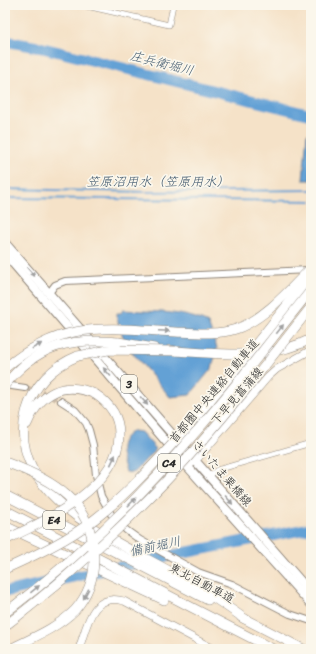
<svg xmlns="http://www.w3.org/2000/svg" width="316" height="654" viewBox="0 0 316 654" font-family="Sriracha,'Klee One',sans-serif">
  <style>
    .water { fill: #64a1d5; stroke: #486680 }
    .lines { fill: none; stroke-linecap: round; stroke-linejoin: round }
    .stream { stroke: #64a1d5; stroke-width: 2 }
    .river { stroke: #64a1d5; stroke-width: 11 }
    .tertiary-tunnel { stroke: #cdbda9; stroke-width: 6; stroke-dasharray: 6 3; stroke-linecap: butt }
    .minor-casing { stroke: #90867a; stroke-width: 6 }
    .tertiary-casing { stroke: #90867a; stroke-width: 8 }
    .secondary-casing { stroke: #90867a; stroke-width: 8 }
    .primary-casing { stroke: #90867a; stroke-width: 10 }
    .motorway-casing { stroke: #90867a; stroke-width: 10 }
    .minor { stroke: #fff; stroke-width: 5 }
    .tertiary { stroke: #fff; stroke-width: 6 }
    .secondary { stroke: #fff; stroke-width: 7 }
    .primary { stroke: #fff; stroke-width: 8 }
    .motorway { stroke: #fff; stroke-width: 9 }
    .motorway-bridge-casing { stroke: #90867a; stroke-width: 10; stroke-linecap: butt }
    .motorway-bridge { stroke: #fff; stroke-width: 9 }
    .oneway { fill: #a0a0a0 }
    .labels { text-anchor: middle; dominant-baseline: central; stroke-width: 3.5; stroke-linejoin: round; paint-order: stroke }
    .shield { fill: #fbf7ec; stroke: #696865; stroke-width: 1 }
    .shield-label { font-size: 11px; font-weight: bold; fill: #2b2b2b }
    .street-label { font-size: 12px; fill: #2b2b2b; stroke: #fbf7ec }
    .water-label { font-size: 13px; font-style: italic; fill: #425a6f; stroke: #fbf7ec }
  </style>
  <rect width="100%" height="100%" fill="#fbf7ec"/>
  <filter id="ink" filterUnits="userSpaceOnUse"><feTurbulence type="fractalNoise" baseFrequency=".025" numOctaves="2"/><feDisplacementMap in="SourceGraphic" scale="8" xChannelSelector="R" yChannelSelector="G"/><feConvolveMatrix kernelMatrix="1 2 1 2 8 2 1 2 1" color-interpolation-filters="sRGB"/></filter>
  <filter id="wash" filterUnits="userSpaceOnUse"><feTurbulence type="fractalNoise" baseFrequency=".012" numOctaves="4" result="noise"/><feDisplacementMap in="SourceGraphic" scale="16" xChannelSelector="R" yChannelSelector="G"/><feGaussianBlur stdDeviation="0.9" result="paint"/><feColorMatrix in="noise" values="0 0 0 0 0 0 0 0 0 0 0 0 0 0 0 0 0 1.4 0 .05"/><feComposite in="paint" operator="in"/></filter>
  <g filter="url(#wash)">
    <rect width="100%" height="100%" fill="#f5e2c8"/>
    <g class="water">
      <polygon points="307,134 311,135 311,180 303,180"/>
      <path d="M123 310C151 312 182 310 208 323L217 348 212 368 190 395 170 397 126 345 117 319V313H121Z"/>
      <path d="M133 431 141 432 156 449 134 472 131 473 126 472C121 455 115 442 133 431Z"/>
    </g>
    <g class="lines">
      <g class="stream">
        <polyline points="5,189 147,192 311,190"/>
        <polyline points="5,198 311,201"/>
      </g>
      <g class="river">
        <polyline points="5,41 43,48 311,115"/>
        <polyline points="5,592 183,553 311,528"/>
      </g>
    </g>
  </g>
  <g filter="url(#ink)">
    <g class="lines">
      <polyline class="tertiary-tunnel" points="25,388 45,394 61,401"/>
      <g class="minor-casing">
        <g id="minor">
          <polyline points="82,5 169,25 173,5"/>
          <polyline points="208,477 217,470 311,443"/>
        </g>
      </g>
      <g class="tertiary-casing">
        <g id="tertiary">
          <polyline points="49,293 55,285 65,281 309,270"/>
          <polyline points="5,385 25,388"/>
          <polyline points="61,401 75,410 86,423 89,430 93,445 96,475 101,496 111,514 126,530 140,540 198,572 232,584 290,614 311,621"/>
        </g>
      </g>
      <g class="secondary-casing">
        <g id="secondary">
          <polyline points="191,464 199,457 268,377 277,369 311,350"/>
          <path d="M79 649C87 626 91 592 124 601L214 649"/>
        </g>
      </g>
      <g class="primary-casing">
        <g id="primary">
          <polyline points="5,243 311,593"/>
          <polyline points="5,254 187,466 311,604"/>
        </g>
      </g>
      <g class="motorway-casing">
        <g id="motorway">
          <polyline points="118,342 154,348"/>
          <path d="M169 350C181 352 194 352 206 353 242 355 278 356 311 339"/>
          <path d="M78 356C53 366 33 386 26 412 5 494 114 540 171 572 197 586 221 602 245 619"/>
          <path d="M27 424C40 393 63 380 95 394"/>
          <polyline points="5,495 208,600"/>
          <path d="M5 510C95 556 183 604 273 649"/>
          <polyline points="5,526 164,600"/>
          <polyline points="241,617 303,649"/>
        </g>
      </g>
      <use href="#minor" class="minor"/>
      <use href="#tertiary" class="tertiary"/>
      <use href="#secondary" class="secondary"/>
      <use href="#primary" class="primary"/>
      <use href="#motorway" class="motorway"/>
      <g class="motorway-bridge-casing">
        <g id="motorway-bridge">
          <polyline points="78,356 108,350 176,351"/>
          <path d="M5 368C63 319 106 328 176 332 196 333 217 335 236 329 265 319 290 289 311 268"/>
          <path d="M5 385C37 345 69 338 118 342"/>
          <path d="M5 462C52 479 95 503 94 560 94 578 87 596 75 610 57 628 32 638 10 649"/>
          <path d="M5 540C45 521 120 487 119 434 119 416 109 403 95 394"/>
          <path d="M5 569C36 555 68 540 95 519 125 496 151 467 177 439 224 386 267 330 311 275"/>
          <path d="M5 613C74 561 138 500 194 434 235 388 272 338 311 290"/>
          <path d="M5 626C63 582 117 532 167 480 219 425 265 366 311 307"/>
        </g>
      </g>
      <use href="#motorway-bridge" class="motorway-bridge"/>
    </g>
    <defs><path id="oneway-solid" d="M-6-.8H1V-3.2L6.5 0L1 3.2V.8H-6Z"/></defs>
    <g class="oneway">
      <use href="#oneway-solid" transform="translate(31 272) rotate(49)"/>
      <use href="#oneway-solid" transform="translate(280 329) rotate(-52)"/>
      <use href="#oneway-solid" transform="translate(164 331) rotate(3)"/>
      <use href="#oneway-solid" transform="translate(37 346) rotate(-29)"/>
      <use href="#oneway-solid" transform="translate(107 372) rotate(-131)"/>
      <use href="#oneway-solid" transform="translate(144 401) rotate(49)"/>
      <use href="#oneway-solid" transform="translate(113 460) rotate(-65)"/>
      <use href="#oneway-solid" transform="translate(229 500) rotate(49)"/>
      <use href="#oneway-solid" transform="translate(132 502) rotate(-46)"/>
      <use href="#oneway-solid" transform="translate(35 589) rotate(-39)"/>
      <use href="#oneway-solid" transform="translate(86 594) rotate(118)"/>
    </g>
  </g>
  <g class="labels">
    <g class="shield">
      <rect x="121" y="375" width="16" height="18" rx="3"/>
      <rect x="158" y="454" width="22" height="18" rx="3"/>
      <rect x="43" y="511" width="22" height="18" rx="3"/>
    </g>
    <g class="shield-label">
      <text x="129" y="384">3</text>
      <text x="169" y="463">C4</text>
      <text x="54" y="520">E4</text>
    </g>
    <g class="street-label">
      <text transform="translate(214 391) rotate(-50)">首都圏中央連絡自動車道</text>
      <text transform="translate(237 396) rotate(-49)">下早見菖蒲線</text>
      <text transform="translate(222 473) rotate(49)">さいたま栗橋線</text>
      <text transform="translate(202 583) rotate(28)">東北自動車道</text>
    </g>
    <g class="water-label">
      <text transform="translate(162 63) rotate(14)">庄兵衛堀川</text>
      <text x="158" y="181">笠原沼用水（笠原用水）</text>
      <text transform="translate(155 546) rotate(-12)">備前堀川</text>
    </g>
  </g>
  <rect width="316" height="654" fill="none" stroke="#fbf7ec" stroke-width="20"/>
</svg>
